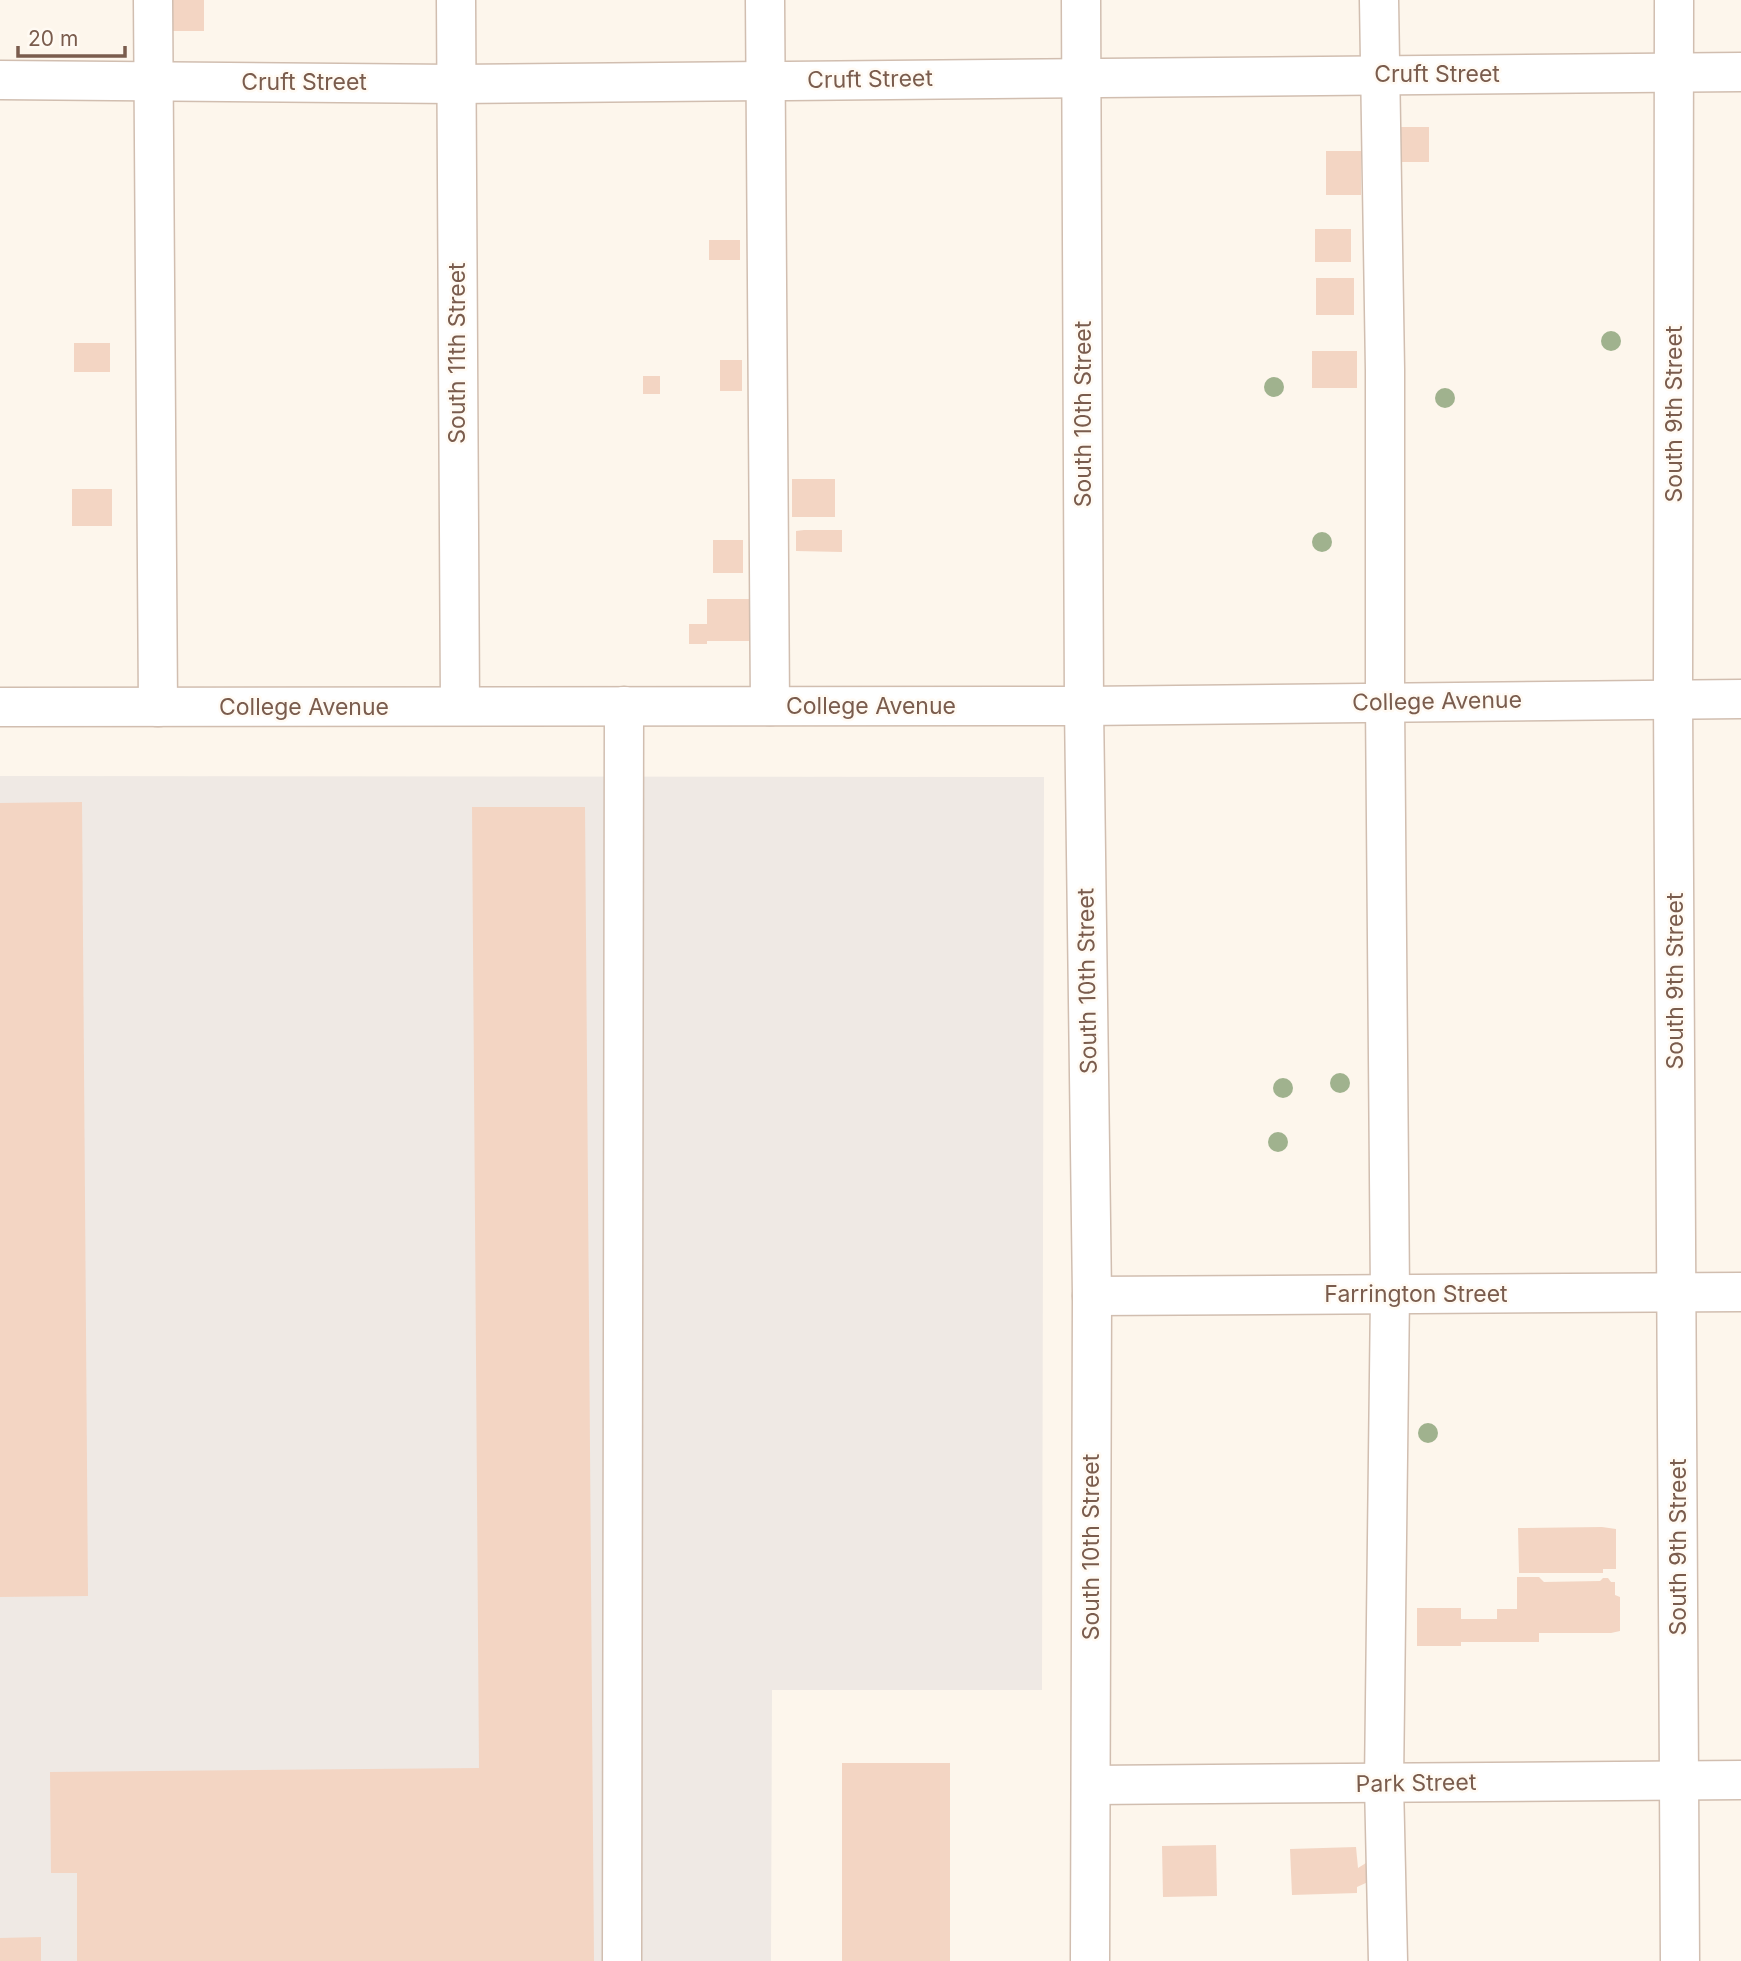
<svg xmlns="http://www.w3.org/2000/svg" width="1741" height="1961" viewBox="0 0 1741 1961" font-family="Inter,sans-serif">
  <style>
    .industrial { fill: #efe9e4 }
    .building { fill: #f3d5c3 }
    .lines { fill: none; stroke-linecap: round; stroke-linejoin: round }
    .minor-casing { stroke: #d1beb0; stroke-width: 41 }
    .minor { stroke: #fff; stroke-width: 38 }
    .tree { fill: #a0b28e }
    .labels { text-anchor: middle; dominant-baseline: central; stroke-width: 5; stroke-linejoin: round; paint-order: stroke }
    .street-label { font-size: 23px; fill: #7a5c4d; stroke: #fffaf3 }
  </style>
  <rect width="100%" height="100%" fill="#fdf6ec"/>
  <polygon class="industrial" points="0,776 1044,777 1042,1690 772,1690 771,1961 0,1961"/>
  <g class="building">
    <rect x="164" y="0" width="40" height="31"/>
    <rect x="1395" y="127" width="34" height="35"/>
    <rect x="1326" y="151" width="35" height="44"/>
    <rect x="1315" y="229" width="36" height="33"/>
    <rect x="709" y="240" width="31" height="20"/>
    <rect x="1316" y="278" width="38" height="37"/>
    <rect x="74" y="343" width="36" height="29"/>
    <rect x="1312" y="351" width="45" height="37"/>
    <rect x="720" y="360" width="22" height="31"/>
    <rect x="643" y="376" width="17" height="18"/>
    <rect x="792" y="479" width="43" height="38"/>
    <rect x="72" y="489" width="40" height="37"/>
    <polygon points="804,530 842,530 842,552 796,551 796,531"/>
    <rect x="713" y="540" width="30" height="33"/>
    <polygon points="707,599 749,599 749,641 707,641 707,644 689,644 689,624 707,624"/>
    <polygon points="82,802 88,1596 0,1597 0,803"/>
    <polygon points="472,807 585,807 594,1961 77,1961 77,1873 51,1873 50,1772 479,1768"/>
    <polygon points="1602,1527 1616,1529 1616,1569 1603,1569 1603,1573 1519,1573 1518,1528"/>
    <polygon points="1517,1577 1539,1577 1544,1582 1600,1581 1603,1578 1608,1578 1611,1582 1615,1582 1615,1595 1620,1597 1620,1631 1611,1633 1539,1633 1539,1642 1461,1642 1461,1646 1417,1646 1417,1608 1461,1608 1461,1619 1497,1619 1497,1609 1517,1609"/>
    <rect x="842" y="1763" width="108" height="198"/>
    <polygon points="1216,1845 1217,1896 1163,1897 1162,1846"/>
    <polygon points="1356,1847 1358,1868 1366,1863 1368,1882 1357,1887 1357,1893 1292,1895 1290,1849"/>
    <polygon points="41,1937 41,1961 0,1961 0,1938"/>
  </g>
  <g class="lines">
    <g class="minor-casing">
      <g id="minor">
        <polyline points="153,0 158,707"/>
        <polyline points="456,0 460,706"/>
        <polyline points="765,0 770,706"/>
        <polyline points="1081,0 1084,706 1092,1296 1090,1961"/>
        <polyline points="1379,0 1385,370 1385,702 1390,1294 1384,1783 1388,1961"/>
        <polyline points="1674,0 1673,699 1680,1961"/>
        <polyline points="0,80 455,84 1741,72"/>
        <polyline points="0,707 1084,706 1741,699"/>
        <polyline points="1092,1296 1741,1292"/>
        <polyline points="1091,1785 1741,1780"/>
        <polyline points="622,1961 624,706"/>
      </g>
    </g>
    <use href="#minor" class="minor"/>
  </g>
  <g class="tree">
    <circle cx="1611" cy="341" r="10"/>
    <circle cx="1274" cy="387" r="10"/>
    <circle cx="1445" cy="398" r="10"/>
    <circle cx="1322" cy="542" r="10"/>
    <circle cx="1340" cy="1083" r="10"/>
    <circle cx="1283" cy="1088" r="10"/>
    <circle cx="1278" cy="1142" r="10"/>
    <circle cx="1428" cy="1433" r="10"/>
  </g>
  <g class="labels">
    <g class="street-label">
      <text x="1437" y="74">Cruft Street</text>
      <text transform="translate(870 79) rotate(-1)">Cruft Street</text>
      <text x="304" y="82">Cruft Street</text>
      <text transform="translate(457 353) rotate(-90)">South 11th Street</text>
      <text transform="translate(1083 414) rotate(-90)">South 10th Street</text>
      <text transform="translate(1674 414) rotate(-90)">South 9th Street</text>
      <text transform="translate(1437 701) rotate(-1)">College Avenue</text>
      <text x="871" y="706">College Avenue</text>
      <text x="304" y="707">College Avenue</text>
      <text transform="translate(1087 981) rotate(-91)">South 10th Street</text>
      <text transform="translate(1675 981) rotate(-90)">South 9th Street</text>
      <text x="1416" y="1294">Farrington Street</text>
      <text transform="translate(1091 1547) rotate(-90)">South 10th Street</text>
      <text transform="translate(1678 1547) rotate(-90)">South 9th Street</text>
      <text transform="translate(1416 1783) rotate(-1)">Park Street</text>
    </g>
  </g>
  <path d="M18 46v10h107v-10" fill="none" stroke="#7a5c4d" stroke-width="3.5"/>
  <text x="28" y="46" font-size="21" fill="#7a5c4d" stroke="#fffaf3" stroke-width="5" paint-order="stroke">20 m</text>
</svg>
